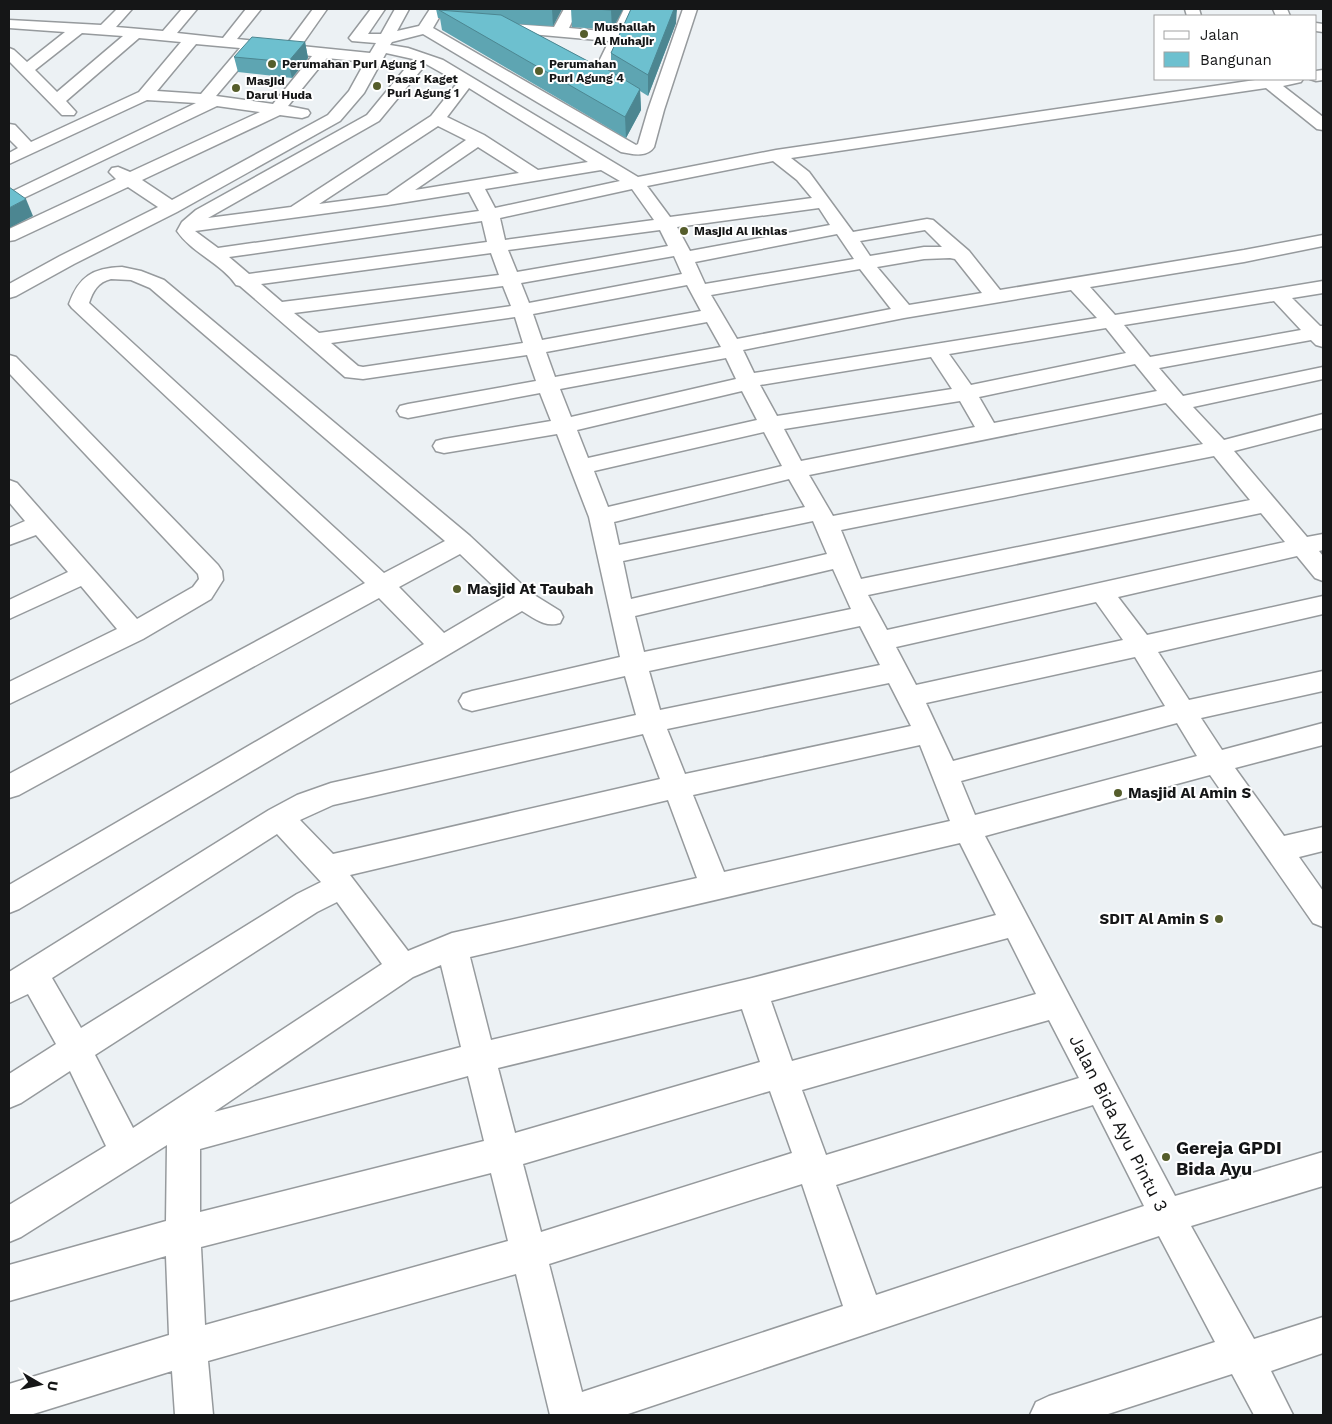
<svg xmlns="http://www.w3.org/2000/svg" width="1332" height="1424" viewBox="0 0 1332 1424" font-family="'Work Sans',sans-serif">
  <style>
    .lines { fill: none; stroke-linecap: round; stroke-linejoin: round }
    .minor-casing { stroke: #969a9d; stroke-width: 3 }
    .minor { fill: #fff; fill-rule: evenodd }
    .wall { fill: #5ea5b2 }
    .shaded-wall { fill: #4c8691 }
    .building { fill: #6dc0cf; stroke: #4c8691 }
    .poi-dot { fill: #555d2b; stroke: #fff; stroke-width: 2 }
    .labels { text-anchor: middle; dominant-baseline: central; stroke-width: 4; stroke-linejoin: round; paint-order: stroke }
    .far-poi-label { font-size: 12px; font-weight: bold; fill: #151617; stroke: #fff; text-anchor: start }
    .poi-label { font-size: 15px; font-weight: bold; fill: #151617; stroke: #fff; text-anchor: start }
    .near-street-label { font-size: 18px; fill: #151617; stroke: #fff }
    .near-poi-label { font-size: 18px; font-weight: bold; fill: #151617; stroke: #fff; text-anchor: start }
  </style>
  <rect width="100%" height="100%" fill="#ecf1f4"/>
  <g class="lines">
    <g class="minor-casing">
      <g id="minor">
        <path d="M117 9H132L116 27 163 31 182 9H197L177 33 223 38 246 9H261L237 39 287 44 313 9H327L301 46 370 53 376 43 352 41 349 38 371 9H385L368 34H381L395 9H409L397 31 419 26 430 9H444L433 28 636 145 638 144 648 110 683 9H697L664 110 654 147C647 158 632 154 621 152L423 34 392 42 390 45 408 48 443 60 638 177 776 150 1262 79H1303L1301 82 1283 86 1323 117V130L1317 129 1266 88 791 158 809 172 853 232 927 219 933 220 969 251 1000 290 1244 250 1323 235V246L1244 262 1090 287 1115 315 1323 281V293L1292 298 1320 326H1323V347L1316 345 1311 340 1159 368 1183 396 1323 367V379L1193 407 1224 440 1323 414V428L1234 451 1307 537 1323 534V550L1319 551 1323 556V581L1315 578 1297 556 1118 597 1147 635 1323 596V614L1158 652 1189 700 1323 671V691L1201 718 1222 750 1323 723V745L1235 768 1284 836 1323 827V851L1299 857 1323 891V927L1313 923 1210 775 985 836 1175 1196 1323 1152V1186L1191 1226 1254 1339 1323 1317V1353L1271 1371 1293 1415H1254L1232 1374 1105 1415H1030L1036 1402 1049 1396 1215 1342 1159 1236 625 1415H550L516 1274 208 1361 213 1415H175L172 1371 30 1415H9V1384L169 1335 166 1256 9 1301V1265L166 1221 167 1145 21 1237 9 1242V1205L106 1146 70 1071 21 1103 9 1108V1074L56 1044 28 994 9 1003V972L269 810 297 795 331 783 636 715 625 676 472 711 463 708 459 701 463 694 472 691 620 657 589 517 557 434 444 453 436 451 433 446 436 441 444 439 551 421 540 393 408 418 400 416 397 411 400 406 408 404 536 381 527 355 363 379 345 377 240 286 236 285C221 263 192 253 177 231L182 222 196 210 367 115 413 59 386 53 364 93 340 121 177 212 74 264 16 296 9 298V284L60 256 158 207 128 187 15 240 9 241V229L116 179 109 172 112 168 118 167 130 172 260 112 217 106 9 205V193L196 103 147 100 9 164V153L18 148 9 139V124L15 125 31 142 139 92 181 42 139 38 66 101 76 112 74 115H62L9 61V48L14 50 27 62 65 32 9 28V20L101 25ZM82 33 123 36 57 92 35 70ZM196 44 240 48 201 94 157 91ZM255 50 312 56 273 104 216 96ZM327 58 365 62 349 91 328 115 172 200 142 180 280 115 302 118 308 116 310 113 308 110 288 106ZM426 64 458 82 431 116 291 207 208 218 379 121ZM469 88 588 162 538 170 484 135 447 117ZM438 126 466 140 387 195 319 204ZM478 147 519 173 415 190ZM773 161 797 180 812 198 670 217 647 186ZM601 170 620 181 495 208 485 189ZM632 189 654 220 505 240 500 218ZM469 192 479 211 218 248 195 231 388 205ZM819 208 830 225 690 251 677 227ZM482 221 487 242 249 274 229 257ZM660 230 668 246 517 272 508 250ZM925 230 942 247H924L870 256 860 241ZM837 234 854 259 705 284 695 262ZM491 253 499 275 282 302 261 284ZM674 256 682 274 529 303 521 283ZM950 258 955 259 982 293 909 305 877 267 924 259ZM860 269 891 309 737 339 711 295ZM687 285 701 311 542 340 533 314ZM503 286 511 306 319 333 294 313ZM1071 290 1097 318 754 373 743 350 904 318ZM1274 301 1301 330 1150 357 1124 325ZM515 317 523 343 363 367 358 366 331 343ZM707 322 721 347 555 377 546 352ZM1106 328 1126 353 971 385 949 354ZM931 357 952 389 777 416 760 385ZM726 358 736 379 571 417 560 389ZM1135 364 1157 391 994 423 979 397ZM742 391 757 420 588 458 577 430ZM960 401 975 427 801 461 784 429ZM1166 403 1203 444 833 516 809 475ZM764 432 782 466 608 507 594 471ZM1214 456 1250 500 861 579 841 530ZM789 479 805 507 619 545 614 522ZM1261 513 1285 542 887 630 868 595ZM813 521 827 554 631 599 623 561ZM833 569 851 609 644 652 635 616ZM1096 602 1123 640 916 685 896 647ZM860 626 880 665 660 710 649 671ZM1135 657 1165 706 953 761 926 703ZM889 683 911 726 685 774 667 729ZM1177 723 1197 756 975 815 961 781ZM643 734 660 779 333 854 300 820 333 805ZM920 745 950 821 724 872 693 795ZM668 800 697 878 452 933 408 951 350 875ZM277 834 321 882 297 894 81 1028 52 978ZM960 843 996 915 752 978 491 1040 470 957ZM337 902 382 964 133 1128 95 1055 317 912ZM1008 938 1036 994 792 1061 771 1001ZM441 965 461 1047 214 1112 413 977ZM742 1009 760 1062 515 1133 498 1068ZM1049 1020 1079 1078 826 1155 802 1090ZM468 1076 484 1141 200 1212V1149ZM770 1091 792 1153 541 1232 523 1164ZM1093 1105 1144 1206 876 1295 836 1185ZM491 1173 508 1241 205 1325 201 1247ZM802 1184 843 1306 582 1392 549 1264Z"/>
        <polygon points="564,9 578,9 569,28 613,32 624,9 638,9 606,79 594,79 592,76 609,41 496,31 491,30 489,27 491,24 496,23 554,27"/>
        <polygon points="1185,9 1199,9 1201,16 1187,16"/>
        <polygon points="1273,9 1287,9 1290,16 1276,16"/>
        <polygon points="1316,23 1323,24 1323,32 1316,31"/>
        <polygon points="1323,70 1323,80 1316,81 1310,79 1316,79 1316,71"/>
        <path d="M122 267 141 271 164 280 470 536 531 593 560 611 563 617 560 623C545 628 534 618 522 611L19 909 9 913V885L424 644 379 598 19 795 9 798V774L365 583 72 308 69 304C79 276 93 268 122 267ZM111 279 131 280 150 288 445 541 384 573 89 303C93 291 98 282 111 279ZM460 554 505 597 444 633 399 587Z"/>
        <polygon points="9,355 16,357 218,565 222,571 223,580 211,599 143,639 9,704 9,682 117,629 81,586 9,619 9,600 68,572 36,535 9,545 9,528 25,521 9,502 9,480 17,483 137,619 193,587 199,579 198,574 9,373"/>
      </g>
    </g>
    <use href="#minor" class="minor"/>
  </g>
  <g class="wall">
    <polygon points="436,9 562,9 553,26 518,24 599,67 611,72 611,53 631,9 681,9 681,10 676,10 676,23 648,96 640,91 641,110 626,138 442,30 440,18 438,18"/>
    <polygon points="571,9 623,9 612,30 572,27"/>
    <polygon points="305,42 308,58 292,78 238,72 234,57"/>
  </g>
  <g class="shaded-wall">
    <polygon points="552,9 562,9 553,26"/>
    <polygon points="612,9 623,9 612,30 611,10"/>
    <polygon points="674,9 677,9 676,23 648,96 648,75"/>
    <polygon points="305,42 308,58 292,78 288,62"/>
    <polygon points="640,89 641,110 626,138 625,117"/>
    <polygon points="26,199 33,216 9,228 9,208"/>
  </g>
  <g class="building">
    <polygon points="593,9 612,9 611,10"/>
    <polygon points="631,9 674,9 648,75 611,53"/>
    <polygon points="439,10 501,15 599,67 600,65 640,89 625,117"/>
    <polygon points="252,37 305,42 288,62 234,57"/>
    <polygon points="9,187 26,199 9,208"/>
  </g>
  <g class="poi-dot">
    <circle cx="584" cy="34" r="5"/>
    <circle cx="272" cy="64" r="5"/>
    <circle cx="539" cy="71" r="5"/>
    <circle cx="377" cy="86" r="5"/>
    <circle cx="236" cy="88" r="5"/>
    <circle cx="684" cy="231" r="5"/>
    <circle cx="457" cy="589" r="5"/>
    <circle cx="1118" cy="793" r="5"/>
    <circle cx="1219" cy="919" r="5"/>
    <circle cx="1166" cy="1157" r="5"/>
  </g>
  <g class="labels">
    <g class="far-poi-label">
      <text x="594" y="27">Mushallah<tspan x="594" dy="14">Al Muhajir</tspan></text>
      <text x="282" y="64">Perumahan Puri Agung 1</text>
      <text x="549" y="64">Perumahan<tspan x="549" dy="14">Puri Agung 4</tspan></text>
      <text x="387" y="79">Pasar Kaget<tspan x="387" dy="14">Puri Agung 1</tspan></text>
      <text x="246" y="81">Masjid<tspan x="246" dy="14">Darul Huda</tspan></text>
      <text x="694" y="231">Masjid Al Ikhlas</text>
    </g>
    <g class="poi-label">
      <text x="467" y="589">Masjid At Taubah</text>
      <text x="1128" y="793">Masjid Al Amin S</text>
      <text x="1209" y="919" text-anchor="end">SDIT Al Amin S</text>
    </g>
    <g class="near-street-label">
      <text transform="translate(1119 1123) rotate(63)">Jalan Bida Ayu Pintu 3</text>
    </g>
    <g class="near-poi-label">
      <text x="1176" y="1147">Gereja GPDI<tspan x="1176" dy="21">Bida Ayu</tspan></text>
    </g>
  </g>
  <rect width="1332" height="1424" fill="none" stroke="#151617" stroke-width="20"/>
  <rect x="1154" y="15" width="162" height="65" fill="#ffffff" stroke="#a1a2a2"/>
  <rect x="1164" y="31" width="25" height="8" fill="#ffffff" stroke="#a1a2a2"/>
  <text x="1200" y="40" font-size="15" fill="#151617">Jalan</text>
  <rect x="1164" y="52" width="25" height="15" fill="#6dc0cf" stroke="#a1a2a2"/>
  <text x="1200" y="65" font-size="15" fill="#151617">Bangunan</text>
  <g transform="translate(40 1384) rotate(99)" stroke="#ffffff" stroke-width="4" paint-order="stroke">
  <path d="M0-4L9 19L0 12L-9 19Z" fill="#151617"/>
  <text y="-8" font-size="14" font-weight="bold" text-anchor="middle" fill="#151617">U</text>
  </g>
</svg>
